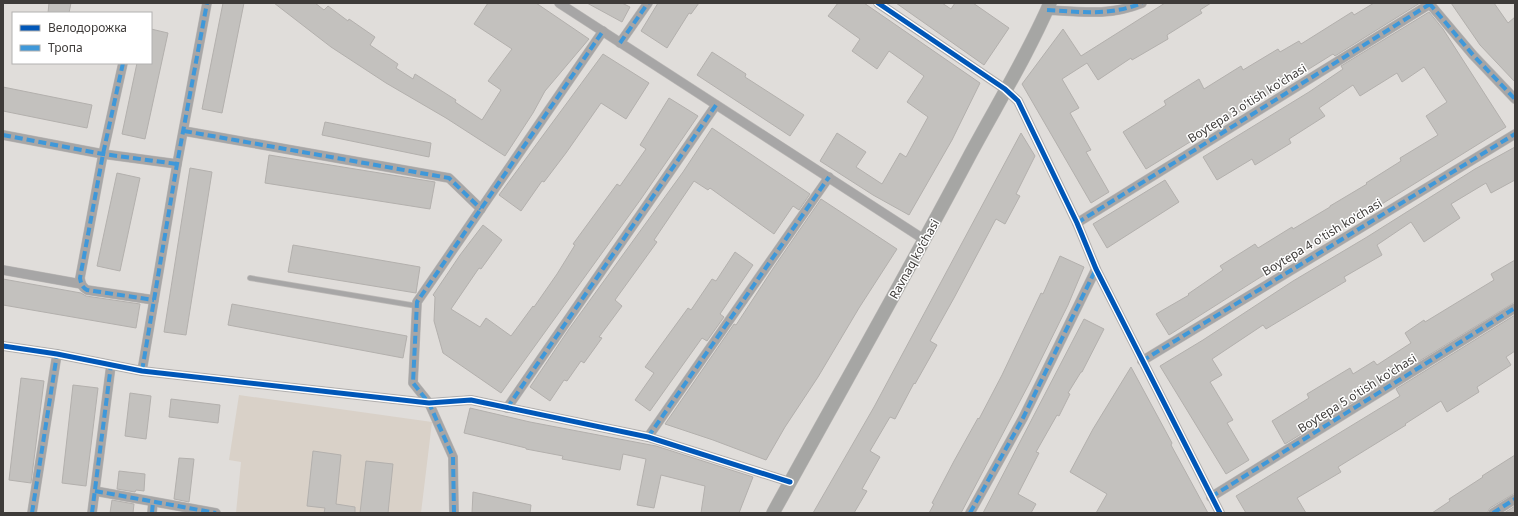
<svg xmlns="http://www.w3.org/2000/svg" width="1518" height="516" viewBox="0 0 1518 516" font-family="'Noto Sans',sans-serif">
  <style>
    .built { fill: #d9d1c8 }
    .building { fill: #c3c1be; stroke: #b3b0ad }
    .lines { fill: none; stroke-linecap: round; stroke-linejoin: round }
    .lane-casing { stroke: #bcb9b7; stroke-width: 6 }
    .street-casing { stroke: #bcb9b7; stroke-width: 10 }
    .secondary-casing { stroke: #bcb9b7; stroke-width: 14 }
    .lane { stroke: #a7a6a6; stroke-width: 4.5 }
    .street { stroke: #a7a6a6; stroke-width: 9 }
    .secondary { stroke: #a6a6a4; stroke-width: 13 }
    .quiet { stroke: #3f98d9; stroke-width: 4; stroke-dasharray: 8 4; stroke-linecap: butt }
    .cycleway-casing { stroke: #fff; stroke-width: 8 }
    .cycleway { stroke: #0057b8; stroke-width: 5 }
    .labels { text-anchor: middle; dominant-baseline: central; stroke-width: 3; stroke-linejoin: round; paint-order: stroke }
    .street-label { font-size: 12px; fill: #3e3b39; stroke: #fff }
  </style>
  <rect width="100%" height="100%" fill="#e0ddda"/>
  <polygon class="built" points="239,395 432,422 421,513 236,513 241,462 229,460"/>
  <g class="building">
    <polygon points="49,3 71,3 69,13 48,13"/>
    <polygon points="223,3 244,3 222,113 202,109"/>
    <polygon points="274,3 315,3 324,10 328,6 348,21 349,19 375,37 370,45 398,64 396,68 413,79 415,74 456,100 455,102 482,120 501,90 488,81 512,49 474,24 488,3 536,3 589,39 545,91 533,113 505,156 446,118 386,83 331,47"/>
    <polygon points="587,3 622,3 630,7 622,22"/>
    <polygon points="658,3 699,3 691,14 689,13 667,48 641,31"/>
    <polygon points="838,3 864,3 980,83 952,140 909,215 873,195 820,161 837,133 866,152 856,167 882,184 900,153 906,157 928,117 907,102 924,76 889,51 877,69 852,51 860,39 828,16"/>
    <polygon points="896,3 942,3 951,9 955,3 973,3 1009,28 984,65"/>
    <polygon points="1165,3 1211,3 1200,10 1202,13 1167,35 1168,39 1132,60 1131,58 1098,80 1087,63 1062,79 1079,108 1070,113 1091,150 1086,152 1109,192 1091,203 1022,84 1063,29 1081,56"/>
    <polygon points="1374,3 1420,3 1335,56 1333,54 1317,64 1146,169 1123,132 1166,105 1164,101 1199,79 1204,89 1241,66 1243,70 1278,49 1280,52 1299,41 1301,44 1352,12 1354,15"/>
    <polygon points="1451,3 1494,3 1508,23 1515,17 1515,82 1480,45"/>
    <polygon points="1429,12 1443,29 1506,127 1377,207 1305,249 1169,335 1156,314 1189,295 1188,294 1223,270 1220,266 1255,244 1258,248 1292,227 1293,229 1330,207 1330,206 1367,184 1366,183 1401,161 1400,158 1438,135 1426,116 1447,102 1424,67 1402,82 1397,73 1360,96 1353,85 1319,108 1325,116 1289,139 1291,143 1255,165 1252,159 1217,180 1203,157 1309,92 1343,69 1341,66"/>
    <polygon points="151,29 168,33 145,139 122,134 137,63 151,63"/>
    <polygon points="712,52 746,74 745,77 804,115 790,136 697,75"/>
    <polygon points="603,54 649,83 626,119 601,103 566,153 544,182 542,181 521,211 499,195"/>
    <polygon points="3,87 92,105 87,128 3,111"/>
    <polygon points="669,98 698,116 641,199 501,393 443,353 434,321 435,297 433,295 460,255 483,225 502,240 481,269 479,268 451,309 480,327 486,318 511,336 533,306 534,307 557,274 575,245 573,244 617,184 620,186 646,149 640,145"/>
    <polygon points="325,122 431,143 429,157 322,135"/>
    <polygon points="712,128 810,194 799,210 793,206 774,234 710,188 708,190 694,181 654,240 657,242 615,300 622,306 599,337 602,338 584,363 581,361 567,381 564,380 550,401 530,387 569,329 683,172"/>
    <polygon points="1021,133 1035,156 1016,194 1020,196 1005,224 996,219 954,298 930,341 937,345 915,384 914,383 895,419 890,417 870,451 880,457 862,489 867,491 854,513 813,513 874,407"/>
    <polygon points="1515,147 1515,180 1491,193 1486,183 1451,204 1460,218 1424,242 1411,222 1377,245 1382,255 1344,277 1346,281 1266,329 1263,325 1212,359 1222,375 1210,382 1233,420 1227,423 1249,460 1226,474 1160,366 1203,340 1293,281 1367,237 1475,169"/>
    <polygon points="269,155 435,182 430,209 265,183"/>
    <polygon points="190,168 212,172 186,335 164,332"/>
    <polygon points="117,173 140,178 120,271 97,266"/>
    <polygon points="1165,180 1179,202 1107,248 1093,224"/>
    <polygon points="821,199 897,249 859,308 818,377 785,427 766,460 713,440 665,424 734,324 736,325 774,267"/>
    <polygon points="293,245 420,267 416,293 288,272"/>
    <polygon points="735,252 753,265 720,314 724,317 707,341 702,338 650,411 635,400 654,373 645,367 688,308 691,310 712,279 716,281"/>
    <polygon points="1060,256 1084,267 1068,305 1029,384 961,513 929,513 934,504 932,503 954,461 978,418 979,419 1002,375 1041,293 1043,294"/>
    <polygon points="1515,260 1515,302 1285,444 1272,421 1309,398 1307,394 1350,368 1353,374 1374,361 1377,365 1411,343 1405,333 1424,320 1425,322 1494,280 1491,274"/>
    <polygon points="3,279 81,293 86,296 140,304 136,328 3,305"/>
    <polygon points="232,304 407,336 403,358 228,325"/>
    <polygon points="1515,315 1515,351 1506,357 1511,365 1477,387 1479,392 1447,412 1441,401 1405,424 1406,425 1338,467 1341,472 1297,498 1306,513 1246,513 1236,496 1400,396 1396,389"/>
    <polygon points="1084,319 1104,329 1082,372 1081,372 1068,393 1070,394 1059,416 1057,415 1036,452 1039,453 1018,494 1036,504 1031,513 983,513"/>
    <polygon points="1131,367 1172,443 1171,445 1208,513 1096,513 1107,494 1070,472 1093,429"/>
    <polygon points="21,378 44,381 31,483 9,480"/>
    <polygon points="73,385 98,388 86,486 62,483"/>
    <polygon points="130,393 151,396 146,439 125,436"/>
    <polygon points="171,399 220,405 218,423 169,417"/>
    <polygon points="470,408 530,422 656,446 753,477 739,513 701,513 705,486 661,475 654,508 637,505 646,459 623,454 620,470 562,459 563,456 526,449 526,448 464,433"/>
    <polygon points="313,451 341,455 336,504 355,507 355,513 324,513 325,508 307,506"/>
    <polygon points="1515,455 1515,493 1490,508 1487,513 1432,513 1450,501 1449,499 1483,477 1482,476"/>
    <polygon points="179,458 194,459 189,502 174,499"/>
    <polygon points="366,461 393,464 388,513 360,513"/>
    <polygon points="119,471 145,474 144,491 136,490 135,492 117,489"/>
    <polygon points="473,492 531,505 530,513 472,513"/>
    <polygon points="112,500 134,504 133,513 110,513"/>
    <polygon points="1515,506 1515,513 1504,513"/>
  </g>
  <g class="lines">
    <g class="lane-casing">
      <polyline id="lane" points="250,278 417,306"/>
    </g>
    <g class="street-casing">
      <g id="street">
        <polyline points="559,3 925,240"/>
        <polyline points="878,3 1005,89 1018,101 1077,223 1096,269 1220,513"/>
        <polyline points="1429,3 1473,55 1515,99"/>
        <path d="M1047 10C1082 12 1110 16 1142 3"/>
        <polyline points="620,43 648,3"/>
        <path d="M123 63 103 154 80 278C81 284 82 287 87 290L154 300"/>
        <polyline points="184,131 449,178 481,209"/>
        <polyline points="3,135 103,154 177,164"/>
        <polyline points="1077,223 1430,4"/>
        <polyline points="3,270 81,284"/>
        <polyline points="3,346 57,354 142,371 429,403 471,400 648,437 790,482"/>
        <polyline points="1142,361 1515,134"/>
        <polyline points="142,371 177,164 207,3"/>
        <polyline points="507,408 716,105"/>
        <polyline points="648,437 829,177"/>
        <polyline points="95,491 216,513"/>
        <polyline points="1211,497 1515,308"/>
        <polyline points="32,513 57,354"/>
        <polyline points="92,513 111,365"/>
        <polyline points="152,513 153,502"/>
        <polyline points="454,513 453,457 429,403 413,383 417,302 603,31"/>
        <polyline points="970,513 1023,418 1096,269"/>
        <polyline points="1493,513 1515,499"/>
      </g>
    </g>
    <g class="secondary-casing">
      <path id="secondary" d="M773 513C839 393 907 274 971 153 998 103 1028 54 1050 3"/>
    </g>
    <use href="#lane" class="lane"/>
    <use href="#street" class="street"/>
    <use href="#secondary" class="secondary"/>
    <g class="quiet">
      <polyline points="1429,3 1473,55 1515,99"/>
      <path d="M1047 10C1082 12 1110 16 1142 3"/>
      <polyline points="620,43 648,3"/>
      <path d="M123 63 103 154 80 278C81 284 82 287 87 290L154 300"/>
      <polyline points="184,131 449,178 481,209"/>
      <polyline points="3,135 103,154 177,164"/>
      <polyline points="1077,223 1430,4"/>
      <polyline points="1142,361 1515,134"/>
      <polyline points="142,371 177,164 207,3"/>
      <polyline points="507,408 716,105"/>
      <polyline points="648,437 829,177"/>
      <polyline points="95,491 216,513"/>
      <polyline points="1211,497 1515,308"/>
      <polyline points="32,513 57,354"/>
      <polyline points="92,513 111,365"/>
      <polyline points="152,513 153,502"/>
      <polyline points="454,513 453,457 429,403 413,383 417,302 603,31"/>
      <polyline points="970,513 1023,418 1096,269"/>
      <polyline points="1493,513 1515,499"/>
    </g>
    <g class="cycleway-casing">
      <g id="cycleway">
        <polyline points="878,3 1005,89 1018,101 1077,223 1096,269 1220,513"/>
        <polyline points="3,346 57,354 142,371 429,403 471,400 648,437 790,482"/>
      </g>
    </g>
    <use href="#cycleway" class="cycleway"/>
  </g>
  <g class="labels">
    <g class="street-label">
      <text transform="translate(1247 103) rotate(-32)">Boytepa 3 o'tish ko'chasi</text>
      <text transform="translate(1322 237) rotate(-31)">Boytepa 4 o'tish ko'chasi</text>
      <text transform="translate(914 259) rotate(-61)">Ravnaq ko‘chasi</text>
      <text transform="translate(1357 393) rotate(-32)">Boytepa 5 o'tish ko'chasi</text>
    </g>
  </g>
  <rect width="1518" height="516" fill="none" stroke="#3e3b39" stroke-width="8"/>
  <rect x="12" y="12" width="140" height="52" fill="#ffffff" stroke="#b2b1b0"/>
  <rect x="20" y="25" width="20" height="6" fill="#0057b8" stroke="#b2b1b0"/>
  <text x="48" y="32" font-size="12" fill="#3e3b39">Велодорожка</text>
  <rect x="20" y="45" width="20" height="6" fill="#3f98d9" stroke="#b2b1b0"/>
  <text x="48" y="52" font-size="12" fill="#3e3b39">Тропа</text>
</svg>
